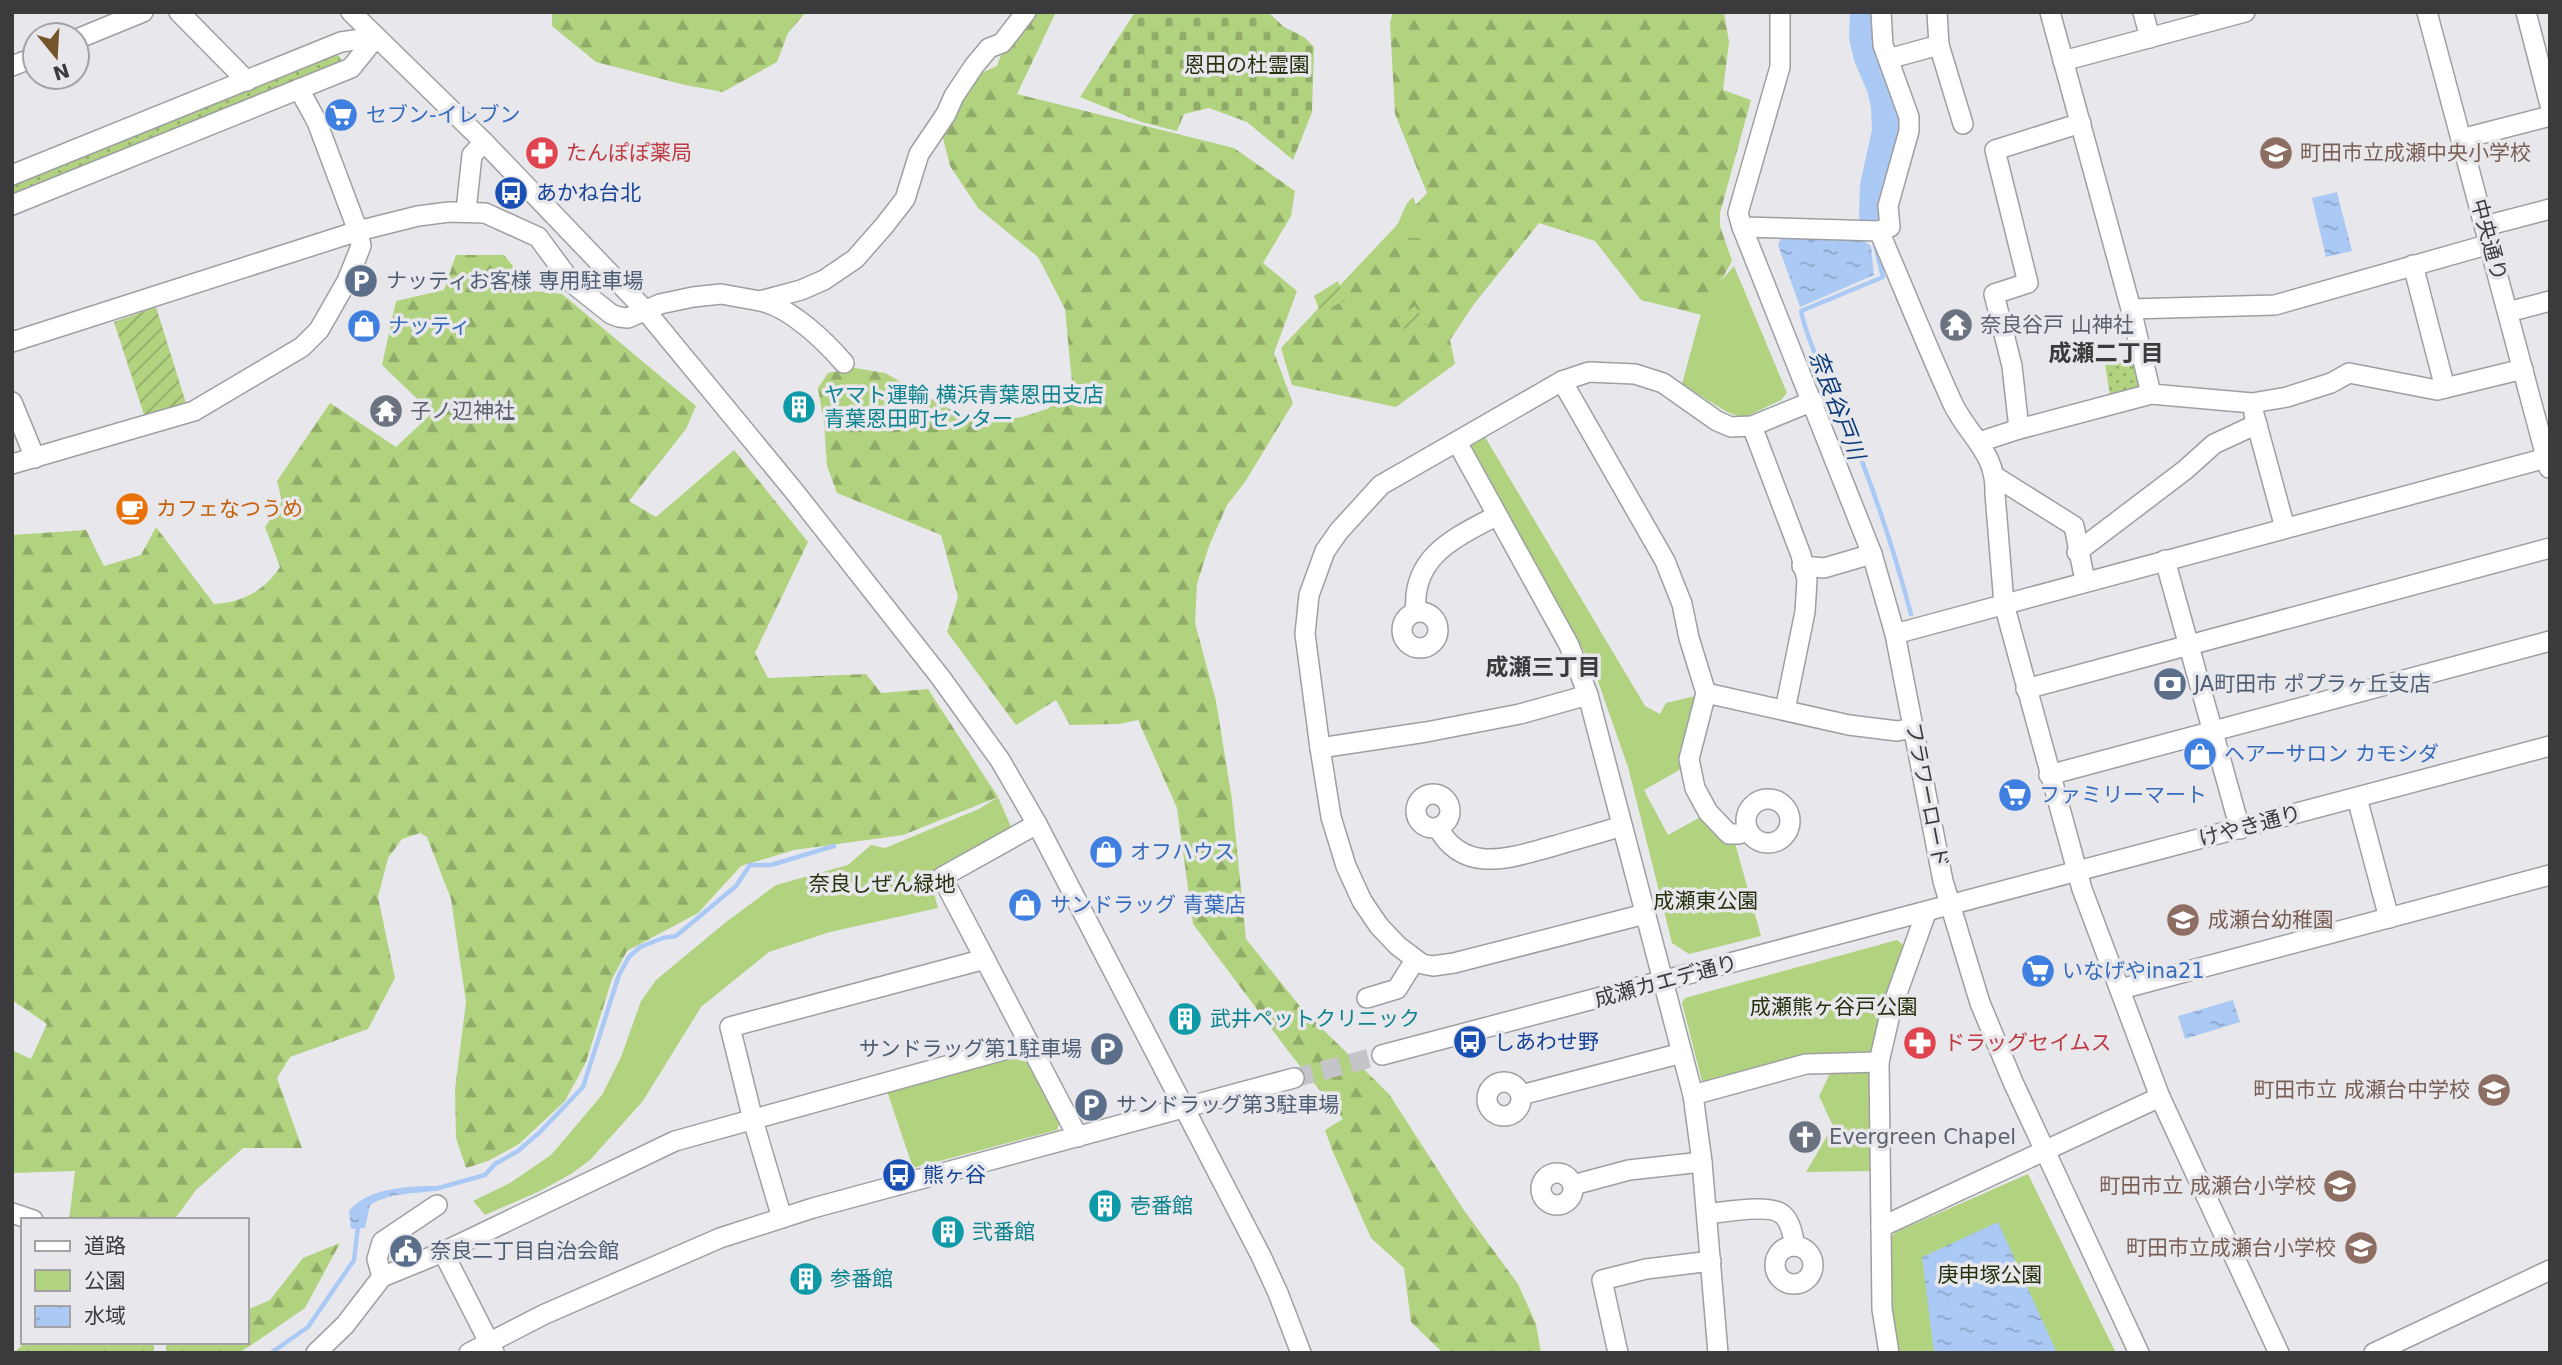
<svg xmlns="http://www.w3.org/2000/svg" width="2562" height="1365" viewBox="0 0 2562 1365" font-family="'DejaVu Sans','Noto Sans JP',sans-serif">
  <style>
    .grass { fill: url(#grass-dots) }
    .forest { fill: url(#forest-firs) }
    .cemetery { fill: url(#cemetery-stones) }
    .park { fill: #b1d27f }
    .garden { fill: url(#garden-furrows) }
    .water { fill: url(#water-ripples) }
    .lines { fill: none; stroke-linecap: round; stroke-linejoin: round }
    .stream { stroke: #aac9f4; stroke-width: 4.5 }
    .river { stroke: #aac9f4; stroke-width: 28 }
    .minor-tunnel { stroke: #c5c5c9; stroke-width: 19; stroke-dasharray: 19 10; stroke-linecap: butt }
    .minor-casing { stroke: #9e9fa3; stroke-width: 22 }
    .minor { stroke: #fff; stroke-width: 19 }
    .labels { text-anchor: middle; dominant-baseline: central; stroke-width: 7; stroke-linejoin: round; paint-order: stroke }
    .park-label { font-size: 21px; fill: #26320f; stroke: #e8e8ec }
    .shop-label { font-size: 21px; fill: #366cbe; stroke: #e8e8ec; text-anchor: start }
    .health-label { font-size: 21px; fill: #be3a42; stroke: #e8e8ec; text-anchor: start }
    .education-label { font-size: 21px; fill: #785e54; stroke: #e8e8ec; text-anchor: end }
    .transit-label { font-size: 21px; fill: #164399; stroke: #e8e8ec; text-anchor: start }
    .street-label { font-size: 21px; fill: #3b3b3d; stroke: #e8e8ec }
    .service-label { font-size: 21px; fill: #4e5e75; stroke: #e8e8ec; text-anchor: start }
    .worship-label { font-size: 21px; fill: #5b616d; stroke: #e8e8ec; text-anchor: start }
    .culture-label { font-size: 21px; fill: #0d838f; stroke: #e8e8ec; text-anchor: start }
    .food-label { font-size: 21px; fill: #c56008; stroke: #e8e8ec; text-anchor: start }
    .neighbourhood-label { font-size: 23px; font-weight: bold; fill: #3b3b3d; stroke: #e8e8ec }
    .water-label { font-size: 23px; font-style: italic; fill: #0b3c79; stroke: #e8e8ec }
  </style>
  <defs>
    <pattern id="grass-dots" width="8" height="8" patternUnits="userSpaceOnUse" patternTransform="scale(1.75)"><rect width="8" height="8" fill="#b1d27f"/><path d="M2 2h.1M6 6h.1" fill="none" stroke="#91ac69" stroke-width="1.8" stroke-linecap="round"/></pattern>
    <pattern id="forest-firs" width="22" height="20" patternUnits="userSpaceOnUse" patternTransform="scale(1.75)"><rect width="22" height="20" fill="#b1d27f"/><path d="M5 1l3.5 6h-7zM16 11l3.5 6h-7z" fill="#91ac69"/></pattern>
    <pattern id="cemetery-stones" width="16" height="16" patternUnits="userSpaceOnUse" patternTransform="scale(1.75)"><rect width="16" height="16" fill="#b1d27f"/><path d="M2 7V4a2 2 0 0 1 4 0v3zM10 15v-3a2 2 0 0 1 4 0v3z" fill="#91ac69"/></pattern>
    <pattern id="garden-furrows" width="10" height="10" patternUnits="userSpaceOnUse" patternTransform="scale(1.75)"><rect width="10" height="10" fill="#b1d27f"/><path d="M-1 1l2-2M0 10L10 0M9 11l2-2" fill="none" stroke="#91ac69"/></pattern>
    <pattern id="water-ripples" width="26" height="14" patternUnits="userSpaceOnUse" patternTransform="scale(1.75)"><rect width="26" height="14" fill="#aac9f4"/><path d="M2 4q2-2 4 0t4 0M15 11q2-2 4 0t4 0" fill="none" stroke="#8ca4c7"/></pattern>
  </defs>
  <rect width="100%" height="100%" fill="#e8e8ec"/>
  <g class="grass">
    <polygon points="335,54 340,57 342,64 12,197 12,185"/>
    <polygon points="2132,354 2141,380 2137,389 2110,396 2105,364"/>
  </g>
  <g class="forest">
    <polygon points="552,12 806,12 788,33 777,62 723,92 685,85 596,62 552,26"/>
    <polygon points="1034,12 1056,12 1017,94 1234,148 1295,191 1291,216 1263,263 1297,291 1274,353 1293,403 1245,482 1227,505 1209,546 1197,584 1195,623 1216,701 1232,800 1246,939 1302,1009 1389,1094 1463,1209 1518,1284 1536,1324 1541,1353 1443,1353 1411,1322 1404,1268 1371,1238 1333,1152 1325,1130 1343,1119 1292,1056 1193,924 1177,808 1138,720 1119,724 1070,725 1056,700 1016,725 947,632 958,597 941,535 837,493 827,466 824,423 818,388 828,373 855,368 885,373 964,417 986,421 1022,417 1047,409 1073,393 1065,309 1038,257 978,208 950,166 939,122 963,81 997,66 1002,52 1020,36"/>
    <polygon points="1393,12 1724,12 1729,42 1723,90 1751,100 1720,213 1720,226 1732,261 1702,315 1641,300 1595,241 1539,223 1474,304 1450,340 1455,364 1396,407 1292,385 1281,348 1427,193 1395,114 1390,23"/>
    <path d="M456 255H504L533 291 562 294 696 406 686 429 629 501 656 517 734 450 808 542 755 653 768 678 866 674 881 693 928 689 998 797 903 835 794 850 741 866 698 913 627 951 612 979 586 1062 565 1101 519 1144 488 1161 466 1168 456 1138 455 1089 466 1002 451 899 427 837 420 833 402 839 388 858 378 897 395 978 368 1029 290 1057 277 1078 302 1148H243L196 1190 174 1220H69L75 1171 12 1173V1050L31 1059 47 1024 12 1000V535L86 530 104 566 141 555 156 527 214 604C242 603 265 590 280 567L265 527 282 501 277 481 330 403 396 447 432 413 382 365 396 301 444 290Z"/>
    <polygon points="340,1243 305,1308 250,1346 238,1353 166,1353 166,1342 247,1342 247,1310 270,1300 303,1258"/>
    <polygon points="26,1342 154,1342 154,1353 13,1353"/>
  </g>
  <polygon class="cemetery" points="1135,12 1268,12 1284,27 1304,37 1314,47 1312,112 1293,160 1247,122 1209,108 1184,114 1177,131 1141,122 1080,97"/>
  <g class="park">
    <polygon points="1413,197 1425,228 1421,238 1409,238 1399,235 1396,228 1407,203"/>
    <polygon points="1734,266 1787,393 1781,400 1743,418 1727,412 1682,384 1705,299"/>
    <polygon points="1485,437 1645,706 1660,714 1666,703 1700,695 1683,768 1644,790 1668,835 1706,814 1733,836 1761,936 1689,954 1672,943 1628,767 1593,667 1466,449"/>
    <polygon points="998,797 1012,829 951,861 930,878 938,908 830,932 769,952 701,1007 643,1101 590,1160 571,1174 540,1191 485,1215 473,1201 510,1183 551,1155 602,1095 621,1057 641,1001 656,980 726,922 776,885 848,865 871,845 885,848 979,809"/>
    <polygon points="1897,940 1906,947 1872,1053 1703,1085 1682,1003 1685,998"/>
    <polygon points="1027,1053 1060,1121 1057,1130 913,1168 887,1091"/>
    <polygon points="1863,1068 1871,1075 1872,1171 1806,1172 1833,1126 1819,1096 1832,1069"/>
    <polygon points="2028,1174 2116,1353 1898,1353 1890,1296 1888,1240 1896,1232"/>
  </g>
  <g class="garden">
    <polygon points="1338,281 1345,301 1320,312 1314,296"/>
    <polygon points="1415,306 1426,324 1408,335 1397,318"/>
    <polygon points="156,307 186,403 144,415 114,322"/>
  </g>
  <g class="water">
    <polygon points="2337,192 2352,251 2326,257 2312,198"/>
    <polygon points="1781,238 1861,239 1871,246 1874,275 1800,307 1778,245"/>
    <polygon points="2233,1000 2240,1022 2185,1039 2178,1016"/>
    <path d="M439 1186 440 1190C417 1194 390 1192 370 1205L365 1228 351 1229 349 1211C368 1187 411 1186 439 1186Z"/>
    <polygon points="1998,1222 2057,1353 1934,1353 1922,1257"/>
  </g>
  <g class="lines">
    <g class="stream">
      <path d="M1875 245 1883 277 1801 311C1809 347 1828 381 1843 415 1871 479 1893 547 1911 614"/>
      <polyline points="435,1189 485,1175 495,1164 518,1151 540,1132 583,1087 619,975 629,957 640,947 663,938 676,936 736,886 750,865 771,865 834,846"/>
      <polyline points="271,1353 308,1327 354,1260 358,1226"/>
    </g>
    <polyline class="river" points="1864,12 1863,37 1868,58 1881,88 1885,106 1886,131 1874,186 1873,215"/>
    <polyline class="minor-tunnel" points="1294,1078 1382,1055"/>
    <g class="minor-casing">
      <g id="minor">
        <polyline points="179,12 247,81"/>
        <polyline points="351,12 484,142 645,310 794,491 941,678 1000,760 1037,824 1261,1256 1278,1293 1301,1353"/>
        <polyline points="1780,12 1780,67 1738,213 1742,227 1872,554 1895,634 1943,881 1980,1003 2013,1082 2139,1353"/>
        <polyline points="2050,12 2131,309 2151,394"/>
        <polyline points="2143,12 2150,38"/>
        <polyline points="2427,12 2549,468"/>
        <polyline points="2526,12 2550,105"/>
        <polyline points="77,39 143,12"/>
        <polyline points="1939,45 1963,124"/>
        <polyline points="1888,59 1939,45 1937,12"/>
        <polyline points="2063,61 2245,12"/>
        <polyline points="12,66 35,57"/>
        <polyline points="2461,139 2550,116"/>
        <polyline points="12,175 341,42 376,37"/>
        <polyline points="12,205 351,68 376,37"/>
        <polyline points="466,211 472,155 484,142"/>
        <polyline points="2485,226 2550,209"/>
        <polyline points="1742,227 1879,231 1890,227 1888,206 1909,131 1909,117 1883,45 1881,12"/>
        <path d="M1879 231C1904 289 1927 347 1953 404 1969 437 1997 453 1995 494L2004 604 2082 889 2160 1097 2279 1353"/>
        <polyline points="2413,265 2445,388"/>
        <path d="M760 301C790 307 825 341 844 363"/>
        <polyline points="2131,309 2275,305 2490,244"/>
        <polyline points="2508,312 2550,301"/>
        <polyline points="12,342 358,231 418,216 449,212 485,213 538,237 572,283 611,314 619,317 628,318 660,304 693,297 721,294 760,301 801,290 824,280 855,259 884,226 905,199 919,154 946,114 954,96 974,66 989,48 1002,43 1026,12"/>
        <polyline points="1562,381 1665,561 1682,604 1689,638 1706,693 1689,759 1695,788 1708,812 1729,834 1739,834 1748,830"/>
        <polyline points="12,402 35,458"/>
        <polyline points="2254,414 2285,528"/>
        <polyline points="1752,426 1801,555 1807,580 1805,612 1785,710"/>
        <polyline points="2019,429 2012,366 1994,294 2028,283 1995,150 2081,123"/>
        <polyline points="1457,442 1569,645 1588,695 1693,1095 1702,1162 1718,1353"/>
        <polyline points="1979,442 2019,429 2151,394 2252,403 2287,397 2331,383 2349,373 2437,390 2523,369"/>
        <polyline points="12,464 194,411 302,347 319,330 347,281 361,246 358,231 317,122 299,89"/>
        <polyline points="1996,477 2074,526 2085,581"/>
        <polyline points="2077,552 2185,470 2214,444 2257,424"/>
        <polyline points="2165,560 2240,829"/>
        <polyline points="1802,566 1824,568 1872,554"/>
        <circle cx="1420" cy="630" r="18"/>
        <path d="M1416 612C1411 557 1454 538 1496 516"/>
        <polyline points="1895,634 2550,457"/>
        <polyline points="2026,689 2550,548"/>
        <polyline points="1706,693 1849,725 1897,731 1914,728"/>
        <polyline points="1320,748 1426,732 1520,714 1588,695"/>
        <polyline points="2049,775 2550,641"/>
        <circle cx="1433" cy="811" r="17"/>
        <polyline points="2357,798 2389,918"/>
        <circle cx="1768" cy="821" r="22"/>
        <polyline points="1037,824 942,877 1078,1137"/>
        <path d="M1438 828C1465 876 1512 857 1554 846 1577 839 1600 833 1622 826"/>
        <polyline points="1645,914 1454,963 1433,966 1422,964 1398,946 1379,926 1362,901 1346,866 1331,817 1320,748 1305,634 1309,595 1325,551 1339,531 1381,485 1562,381 1589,372 1635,374 1663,383 1717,421 1731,427 1752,426 1813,401"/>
        <polyline points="2121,989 2550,875"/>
        <polyline points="1367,998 1397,989 1415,960"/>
        <polyline points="1382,1055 2550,746"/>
        <circle cx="1504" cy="1099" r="17"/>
        <polyline points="1521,1095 1682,1053"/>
        <polyline points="1693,1095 1806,1064 1879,1062"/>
        <circle cx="1557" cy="1189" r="16"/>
        <polyline points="1573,1185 1629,1170 1702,1162"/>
        <polyline points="12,1213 33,1220"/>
        <path d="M1707 1214C1724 1212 1771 1203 1783 1215 1791 1222 1793 1236 1795 1246"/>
        <polyline points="782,1218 753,1120 730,1027 985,959"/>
        <polyline points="1881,1227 2160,1097"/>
        <circle cx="1794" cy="1265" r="19"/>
        <polyline points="443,1252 494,1352"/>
        <polyline points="382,1277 377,1259 382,1242 437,1205"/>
        <polyline points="316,1353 345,1325 382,1277 443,1252 675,1141 1029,1043"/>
        <polyline points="469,1353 545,1314 720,1238 813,1208 1294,1078"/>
        <polyline points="1618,1353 1602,1280 1646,1269 1711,1261"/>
        <polyline points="1889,1353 1882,1309 1879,1062 1891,1010 1926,913"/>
        <polyline points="2374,1353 2550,1270"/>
      </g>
    </g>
    <use href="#minor" class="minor"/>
  </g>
  <defs>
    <g id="supermarket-disc" transform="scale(1.75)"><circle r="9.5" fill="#3f7fe0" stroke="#e8e8ec"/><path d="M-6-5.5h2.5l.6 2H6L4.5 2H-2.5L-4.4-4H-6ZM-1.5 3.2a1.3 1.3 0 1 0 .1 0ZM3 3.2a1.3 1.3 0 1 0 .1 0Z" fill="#fff"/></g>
    <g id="pharmacy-disc" transform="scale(1.75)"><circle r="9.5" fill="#e0444e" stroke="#e8e8ec"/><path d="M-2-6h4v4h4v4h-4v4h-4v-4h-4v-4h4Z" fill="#fff"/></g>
    <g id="school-disc" transform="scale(1.75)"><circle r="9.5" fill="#8d6e63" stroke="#e8e8ec"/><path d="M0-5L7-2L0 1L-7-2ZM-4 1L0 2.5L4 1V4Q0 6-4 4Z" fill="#fff"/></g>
    <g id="bus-disc" transform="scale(1.75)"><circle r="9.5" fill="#1a4fb4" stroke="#e8e8ec"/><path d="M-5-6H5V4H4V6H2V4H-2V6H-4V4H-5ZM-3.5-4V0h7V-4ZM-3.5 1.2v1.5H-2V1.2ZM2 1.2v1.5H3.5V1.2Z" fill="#fff"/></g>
    <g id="parking-disc" transform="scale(1.75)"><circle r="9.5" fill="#5c6f8a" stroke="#e8e8ec"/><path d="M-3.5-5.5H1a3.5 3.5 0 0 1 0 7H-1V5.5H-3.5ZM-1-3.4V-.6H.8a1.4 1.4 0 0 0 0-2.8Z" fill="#fff"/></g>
    <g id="temple-disc" transform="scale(1.75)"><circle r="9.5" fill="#6b7280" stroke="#e8e8ec"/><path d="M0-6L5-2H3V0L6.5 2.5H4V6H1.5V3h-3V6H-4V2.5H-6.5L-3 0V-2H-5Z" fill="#fff"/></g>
    <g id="shop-disc" transform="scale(1.75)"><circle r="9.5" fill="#3f7fe0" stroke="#e8e8ec"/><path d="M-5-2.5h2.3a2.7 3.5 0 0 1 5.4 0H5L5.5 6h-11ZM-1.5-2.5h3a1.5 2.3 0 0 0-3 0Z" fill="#fff"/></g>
    <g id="building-disc" transform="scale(1.75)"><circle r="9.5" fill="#0f9aa8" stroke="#e8e8ec"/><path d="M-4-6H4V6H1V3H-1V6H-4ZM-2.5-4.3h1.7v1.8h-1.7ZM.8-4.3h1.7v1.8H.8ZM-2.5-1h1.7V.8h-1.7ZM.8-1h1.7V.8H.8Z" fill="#fff"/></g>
    <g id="cafe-disc" transform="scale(1.75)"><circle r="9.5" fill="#e8710a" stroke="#e8e8ec"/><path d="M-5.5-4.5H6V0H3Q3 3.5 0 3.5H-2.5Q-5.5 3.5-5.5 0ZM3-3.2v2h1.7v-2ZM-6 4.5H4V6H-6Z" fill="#fff"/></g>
    <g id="bank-disc" transform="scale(1.75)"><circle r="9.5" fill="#5c6f8a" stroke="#e8e8ec"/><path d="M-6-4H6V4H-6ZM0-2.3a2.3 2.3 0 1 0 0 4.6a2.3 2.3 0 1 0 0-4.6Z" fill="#fff"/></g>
    <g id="church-disc" transform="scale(1.75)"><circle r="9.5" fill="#6b7280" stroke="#e8e8ec"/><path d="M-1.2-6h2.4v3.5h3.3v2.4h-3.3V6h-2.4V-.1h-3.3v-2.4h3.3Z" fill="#fff"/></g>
    <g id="civic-disc" transform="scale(1.75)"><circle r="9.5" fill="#5c6f8a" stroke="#e8e8ec"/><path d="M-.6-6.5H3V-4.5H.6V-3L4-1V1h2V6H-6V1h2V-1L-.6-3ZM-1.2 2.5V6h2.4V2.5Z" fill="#fff"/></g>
  </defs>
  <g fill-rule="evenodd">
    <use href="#supermarket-disc" x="341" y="115"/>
    <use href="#pharmacy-disc" x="542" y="153"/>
    <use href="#school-disc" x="2276" y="153"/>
    <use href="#bus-disc" x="511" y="193"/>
    <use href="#parking-disc" x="361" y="281"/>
    <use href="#temple-disc" x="1956" y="325"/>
    <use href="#shop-disc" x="364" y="326"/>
    <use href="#building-disc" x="799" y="407"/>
    <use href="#temple-disc" x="386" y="411"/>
    <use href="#cafe-disc" x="132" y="509"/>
    <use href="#bank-disc" x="2170" y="684"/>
    <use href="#shop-disc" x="2200" y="754"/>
    <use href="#supermarket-disc" x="2015" y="795"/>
    <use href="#shop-disc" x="1106" y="852"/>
    <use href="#shop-disc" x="1025" y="905"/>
    <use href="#school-disc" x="2183" y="920"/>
    <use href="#supermarket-disc" x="2038" y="971"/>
    <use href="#building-disc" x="1185" y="1019"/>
    <use href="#bus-disc" x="1470" y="1042"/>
    <use href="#pharmacy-disc" x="1920" y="1043"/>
    <use href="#parking-disc" x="1107" y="1049"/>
    <use href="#school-disc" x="2494" y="1090"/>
    <use href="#parking-disc" x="1091" y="1105"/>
    <use href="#church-disc" x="1805" y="1137"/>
    <use href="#bus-disc" x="899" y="1175"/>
    <use href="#school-disc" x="2340" y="1186"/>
    <use href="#building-disc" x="1105" y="1206"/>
    <use href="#building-disc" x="948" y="1232"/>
    <use href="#school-disc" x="2361" y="1248"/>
    <use href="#civic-disc" x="406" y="1251"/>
    <use href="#building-disc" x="806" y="1279"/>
  </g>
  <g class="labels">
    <g class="park-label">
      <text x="1247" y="65">恩田の杜霊園</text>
      <text x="882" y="884">奈良しぜん緑地</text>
      <text x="1706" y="901">成瀬東公園</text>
      <text x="1834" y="1007">成瀬熊ヶ谷戸公園</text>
      <text x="1990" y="1275">庚申塚公園</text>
    </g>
    <g class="shop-label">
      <text x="366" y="115">セブン-イレブン</text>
      <text x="388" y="326">ナッティ</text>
      <text x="2224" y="754">ヘアーサロン カモシダ</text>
      <text x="2039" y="795">ファミリーマート</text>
      <text x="1130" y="852">オフハウス</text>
      <text x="1050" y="905">サンドラッグ 青葉店</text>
      <text x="2062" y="971">いなげやina21</text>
    </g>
    <g class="health-label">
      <text x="566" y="153">たんぽぽ薬局</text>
      <text x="1944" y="1043">ドラッグセイムス</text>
    </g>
    <g class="education-label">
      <text x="2300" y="153" text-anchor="start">町田市立成瀬中央小学校</text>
      <text x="2208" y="920" text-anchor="start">成瀬台幼稚園</text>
      <text x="2470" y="1090">町田市立 成瀬台中学校</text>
      <text x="2316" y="1186">町田市立 成瀬台小学校</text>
      <text x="2336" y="1248">町田市立成瀬台小学校</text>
    </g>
    <g class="transit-label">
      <text x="536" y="193">あかね台北</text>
      <text x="1494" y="1042">しあわせ野</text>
      <text x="923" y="1175">熊ヶ谷</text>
    </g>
    <g class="street-label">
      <text transform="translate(2489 240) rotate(75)">中央通り</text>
      <text transform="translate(1927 795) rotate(79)">フラワーロード</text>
      <text transform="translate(2250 826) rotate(-15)">けやき通り</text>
      <text transform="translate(1666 981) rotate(-15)">成瀬カエデ通り</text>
    </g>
    <g class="service-label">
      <text x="386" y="281">ナッティお客様 専用駐車場</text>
      <text x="2194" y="684">JA町田市 ポプラヶ丘支店</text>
      <text x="1082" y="1049" text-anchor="end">サンドラッグ第1駐車場</text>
      <text x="1116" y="1105">サンドラッグ第3駐車場</text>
      <text x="430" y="1251">奈良二丁目自治会館</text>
    </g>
    <g class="worship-label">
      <text x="1980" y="325">奈良谷戸 山神社</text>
      <text x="410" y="411">子ノ辺神社</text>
      <text x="1829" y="1137">Evergreen Chapel</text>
    </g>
    <g class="culture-label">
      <text x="824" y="395">ヤマト運輸 横浜青葉恩田支店<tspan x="824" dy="24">青葉恩田町センター</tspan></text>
      <text x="1210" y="1019">武井ペットクリニック</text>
      <text x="1130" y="1206">壱番館</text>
      <text x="972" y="1232">弐番館</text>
      <text x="830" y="1279">参番館</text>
    </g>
    <g class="food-label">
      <text x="156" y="509">カフェなつうめ</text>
    </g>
    <g class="neighbourhood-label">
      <text x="2106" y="353">成瀬二丁目</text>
      <text x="1543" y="667">成瀬三丁目</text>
    </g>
    <g class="water-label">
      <text transform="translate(1837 405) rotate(69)">奈良谷戸川</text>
    </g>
  </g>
  <rect width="2562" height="1365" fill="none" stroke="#3b3b3d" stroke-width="28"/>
  <rect x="21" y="1218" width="228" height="126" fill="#e8e8ec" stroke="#a3a3a6" stroke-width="2"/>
  <rect x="35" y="1241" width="35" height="10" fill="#ffffff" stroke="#a3a3a6" stroke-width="2"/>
  <text x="84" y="1253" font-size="21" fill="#3b3b3d">道路</text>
  <rect x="35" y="1270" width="35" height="21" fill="#b1d27f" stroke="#a3a3a6" stroke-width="2"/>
  <text x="84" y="1288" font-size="21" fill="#3b3b3d">公園</text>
  <rect x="35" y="1306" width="35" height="21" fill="url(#water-ripples)" stroke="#a3a3a6" stroke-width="2"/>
  <text x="84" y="1323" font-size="21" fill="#3b3b3d">水域</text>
  <g transform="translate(56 56) rotate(162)"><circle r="33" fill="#e8e8ec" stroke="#a3a3a6" stroke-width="2"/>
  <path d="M0-5L12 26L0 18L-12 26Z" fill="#75532b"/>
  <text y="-10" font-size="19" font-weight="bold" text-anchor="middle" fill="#3b3b3d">N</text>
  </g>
</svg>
